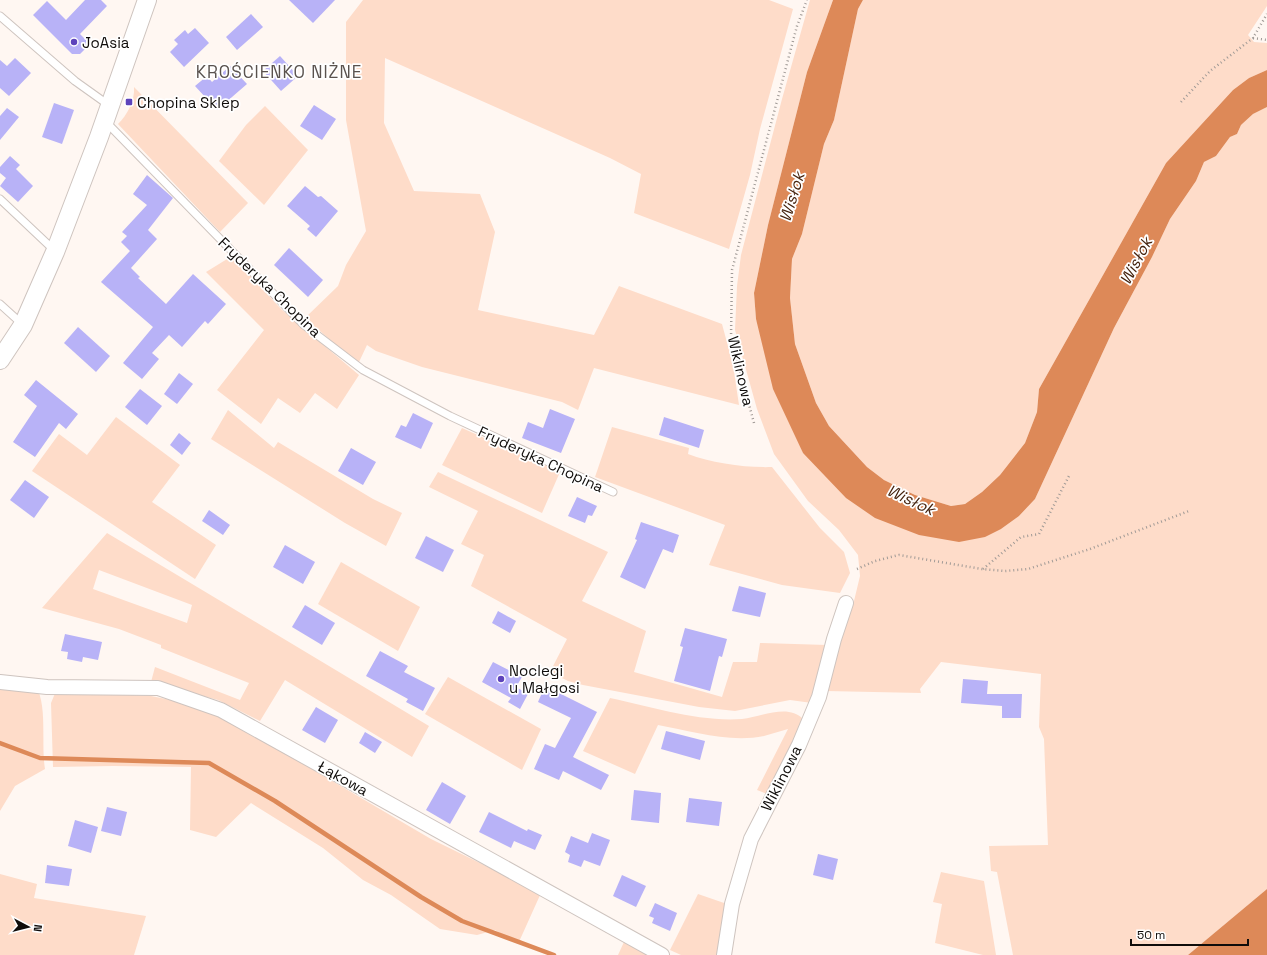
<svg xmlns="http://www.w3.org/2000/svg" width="1267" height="955" viewBox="0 0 1267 955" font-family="'Space Grotesk',sans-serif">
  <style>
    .green { fill: #fedcc9; fill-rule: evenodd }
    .water { fill: #dd8958 }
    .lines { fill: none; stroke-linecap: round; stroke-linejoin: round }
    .stream { stroke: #dd8958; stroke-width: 4.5 }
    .building { fill: #b8b2f7 }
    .service-casing { stroke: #cec4bf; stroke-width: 9 }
    .minor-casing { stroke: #cec4bf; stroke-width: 16 }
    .tertiary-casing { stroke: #cec4bf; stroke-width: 20 }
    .path { stroke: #a09a96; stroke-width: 2.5; stroke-dasharray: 1 3; stroke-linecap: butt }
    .service { stroke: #fff; stroke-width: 7 }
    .minor { stroke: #fff; stroke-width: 14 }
    .tertiary { stroke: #fff; stroke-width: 18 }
    .poi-dot { fill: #5d43bb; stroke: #fff; stroke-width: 1.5 }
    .labels { text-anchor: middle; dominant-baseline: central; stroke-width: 3.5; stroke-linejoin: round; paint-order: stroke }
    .poi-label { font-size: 15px; fill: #0f0c0a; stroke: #fff; text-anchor: start }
    .street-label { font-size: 15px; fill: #0f0c0a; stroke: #fff }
    .water-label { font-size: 16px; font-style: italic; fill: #45230e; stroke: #fff }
    .quarter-label { font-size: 17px; letter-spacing: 1px; fill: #5a524e; stroke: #fff }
  </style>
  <rect width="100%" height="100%" fill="#fff7f2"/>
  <g class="green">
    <polygon points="363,0 769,0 793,9 760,129 750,175 729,249 634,213 641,174 610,158 385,58 384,123 414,191 480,194 495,232 478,310 594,335 619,286 722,324 733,365 739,405 594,368 578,410 562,402 422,367 376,351 367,345 359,362 336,345 305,318 338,286 346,265 366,231 346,120 346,22"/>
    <polygon points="810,0 833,0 807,72 768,225 754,293 756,319 803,453 1001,529 1019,516 1035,499 1114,328 1152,257 1170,219 1196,181 1204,162 1216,156 1230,137 1237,134 1241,125 1253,114 1267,107 1267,889 1188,955 1013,955 997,872 991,871 989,846 1048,845 1044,739 1039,727 1041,674 941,662 920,689 921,693 826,691 843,631 854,601 860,576 858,555 839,530 808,501 774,454 757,409 735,330 737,286 741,255 782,99"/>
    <polygon points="863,0 1267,0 1267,6 1248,35 1254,42 1267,43 1267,70 1249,78 1233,90 1166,163 1039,389 1037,412 1025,443 1000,475 982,492 965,504 951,506 915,495 884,480 867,467 829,426 816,403 795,344 790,298 792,259 802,234 824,144 834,120 858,9"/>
    <path d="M134 87 248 203 220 232 118 124C127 115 135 101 134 87Z"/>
    <polygon points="265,106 308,150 264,205 219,161 246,125"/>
    <polygon points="232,256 281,309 359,375 337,409 315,393 300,413 278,398 261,424 217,390 264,330 206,272"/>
    <polygon points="228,410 274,448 278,442 373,499 402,513 386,546 345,523 211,439"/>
    <polygon points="116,417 180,465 152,502 216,545 195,579 32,471 59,434 87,455"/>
    <path d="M612 427 689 448 688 454C712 463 746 468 772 467L820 528 844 552 850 573 840 593 782 585 709 565 725 525 595 477Z"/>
    <polygon points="462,428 560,472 542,513 442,465"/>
    <polygon points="438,472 608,552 582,601 646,631 634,672 722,697 733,662 757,662 760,643 827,645 812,703 790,700 735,711 699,707 583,685 568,681 550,672 567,639 471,586 484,555 461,544 478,511 429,487"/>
    <path d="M107 533 429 726 412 757 285 680 260 721 218 700 151 682 155 667 240 700 249 683 161 648V645L119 629 42 608ZM99 570 192 605 187 623 93 589Z"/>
    <polygon points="341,562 420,607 398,651 318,604"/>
    <polygon points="448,677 541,729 522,770 425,714"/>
    <path d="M0 685 38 690C47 712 41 745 45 769L15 786 0 811Z"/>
    <polygon points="56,691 151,696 200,706 235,724 431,839 541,893 518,944 495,930 477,935 440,929 391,895 363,880 323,848 251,803 216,837 190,830 191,767 113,766 53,767 51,703"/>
    <path d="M610 698C652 707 698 722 742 719 761 717 788 703 803 719L802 729 767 794 757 790 788 729C780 731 772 734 764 736 729 743 691 731 658 725L635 774 583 751Z"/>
    <polygon points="941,872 984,881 996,955 983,955 935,943 942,904 933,902"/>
    <polygon points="0,874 37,884 34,898 146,916 134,955 0,955"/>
    <polygon points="698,894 727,904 719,955 681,955 670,950"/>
    <polygon points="624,942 649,955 618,955"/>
  </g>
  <g class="water">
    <polygon points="833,0 863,0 858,9 834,120 824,144 802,234 792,259 790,298 795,344 816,403 829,426 867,467 884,480 915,495 951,506 965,504 982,492 1000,475 1025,443 1037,412 1039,389 1166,163 1233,90 1249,78 1267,70 1267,107 1253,114 1241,125 1237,134 1230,137 1216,156 1204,162 1196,181 1170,219 1152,257 1114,328 1035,499 1019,516 1001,529 985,537 959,542 919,535 875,518 846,498 803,453 773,389 756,319 754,293 768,225 807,72"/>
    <polygon points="1267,889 1267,955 1188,955"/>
  </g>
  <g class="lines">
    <polyline class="stream" points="0,743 40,758 209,763 275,801 421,897 462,921 554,955"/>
  </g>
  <g class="building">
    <polygon points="85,0 101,0 107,6 80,34 86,40 86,48 80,54 72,54 33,15 47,1 66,20"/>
    <polygon points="289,0 335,0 313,23"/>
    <polygon points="251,14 263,27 237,50 226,37"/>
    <polygon points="195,28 209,43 184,67 170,52 178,44 174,40 185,30 188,34"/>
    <polygon points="280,56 298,76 281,91 263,71"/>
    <polygon points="15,58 31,73 9,96 0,88 0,60 7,66"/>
    <polygon points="230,66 247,84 217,110 195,86 207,76 212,82"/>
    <polygon points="54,103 74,110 62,144 42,137"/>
    <polygon points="314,105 336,119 322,140 300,126"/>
    <polygon points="7,108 19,117 0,140 0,116"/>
    <polygon points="10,156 20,165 16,169 33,186 18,202 0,186 6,178 0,173 0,167"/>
    <polygon points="147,175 173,198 148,230 157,239 131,268 140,277 138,278 166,304 193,274 226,304 208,324 205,321 182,347 169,335 152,353 159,359 142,379 123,363 153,327 101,282 130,251 121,242 127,236 122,232 147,205 133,194"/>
    <polygon points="305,186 318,197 321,196 338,211 316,237 307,229 310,226 287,206"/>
    <polygon points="289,248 323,280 308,297 274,265"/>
    <polygon points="78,327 110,356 96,372 64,343"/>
    <polygon points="179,373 193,384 177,404 164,394"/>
    <polygon points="36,380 78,414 66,429 59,423 35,457 13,442 37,406 24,395"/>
    <polygon points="140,389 162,406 147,425 125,407"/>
    <polygon points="550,409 575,419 561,453 522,438 528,422 543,428"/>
    <polygon points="413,413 433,423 421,449 395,437 401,425 406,427"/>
    <polygon points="664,417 704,430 699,448 659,435"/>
    <polygon points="179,433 191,443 182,455 170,445"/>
    <polygon points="351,448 376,462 363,485 338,471"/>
    <polygon points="25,480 49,497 34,518 10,500"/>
    <polygon points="577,497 597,506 592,516 588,515 585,523 568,516"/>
    <polygon points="209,510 230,525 223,535 202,521"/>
    <polygon points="641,522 679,535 673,553 663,549 645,589 620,577 637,540 635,539"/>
    <polygon points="426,536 454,550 443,572 415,558"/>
    <polygon points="285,545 315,562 303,584 273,567"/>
    <polygon points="739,586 766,593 760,617 732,611"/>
    <polygon points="305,605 335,623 322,645 292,627"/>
    <polygon points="498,611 516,621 510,633 492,623"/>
    <polygon points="685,628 727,639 722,657 719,656 710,691 674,681 683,647 680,646"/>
    <polygon points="65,634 102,642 98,660 83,657 82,662 67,659 68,652 61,651"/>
    <polygon points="380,651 408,666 404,672 435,688 423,711 406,702 408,699 366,676"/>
    <polygon points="493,662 522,677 516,687 528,694 520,709 508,702 511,698 482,682"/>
    <polygon points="963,679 988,681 987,694 1022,694 1021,718 1002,718 1002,706 961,703"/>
    <polygon points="545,686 597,712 573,757 609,775 601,790 563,771 559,780 534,769 545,744 555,748 571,718 538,702"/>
    <polygon points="316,707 338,720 325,743 302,730"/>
    <polygon points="666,731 705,741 700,760 661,749"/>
    <polygon points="365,732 382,742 375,753 359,743"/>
    <polygon points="442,782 466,796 450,824 426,810"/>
    <polygon points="634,790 661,793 659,823 631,820"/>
    <polygon points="689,798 722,802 719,826 686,822"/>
    <polygon points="107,807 127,812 121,836 101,831"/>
    <polygon points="489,812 527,831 528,829 542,835 535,850 514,841 511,848 479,832"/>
    <polygon points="75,820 98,827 91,853 68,846"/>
    <polygon points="592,833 610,840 600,866 584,860 581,867 568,862 570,855 565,852 571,836 588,843"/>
    <polygon points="818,854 838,859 833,880 813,875"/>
    <polygon points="47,865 72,869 69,886 45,883"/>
    <polygon points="622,875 646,886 636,907 613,896"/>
    <polygon points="655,903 677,913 670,931 652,923 654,918 649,916"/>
  </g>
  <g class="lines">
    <g class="service-casing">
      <g id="service">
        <polyline points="0,16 75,81 110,106"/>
        <polyline points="106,122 304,325 363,370 450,416 613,492"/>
        <polyline points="0,199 55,251"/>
        <polyline points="0,304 22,324"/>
      </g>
    </g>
    <g class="minor-casing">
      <g id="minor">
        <polyline points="0,682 47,687 158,688 221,710 662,955"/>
        <polyline points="724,955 732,904 751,839 799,745 819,697 834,639 846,603"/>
      </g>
    </g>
    <g class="tertiary-casing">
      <polyline id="tertiary" points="0,360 23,325 55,252 99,137 147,0"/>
    </g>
    <g class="path">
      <polyline points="1253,38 1267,40"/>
      <polyline points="1181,102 1210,71 1253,38 1267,14"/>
      <polyline points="754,423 731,338 732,270 797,26 807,0"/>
      <polyline points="857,569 875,561 899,555 982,569 1005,571 1028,569 1090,549 1189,511"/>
      <polyline points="983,569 1021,537 1039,534 1070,474"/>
    </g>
    <use href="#service" class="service"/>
    <use href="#minor" class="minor"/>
    <use href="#tertiary" class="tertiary"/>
  </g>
  <g class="poi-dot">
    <circle cx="74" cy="42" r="4"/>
    <rect x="125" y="98" width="8" height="8" rx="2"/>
    <circle cx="501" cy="679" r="4"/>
  </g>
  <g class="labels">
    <g class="poi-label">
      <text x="82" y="42">JoAsia</text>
      <text x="137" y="102">Chopina Sklep</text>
      <text x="509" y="670">Noclegi<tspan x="509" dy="17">u Małgosi</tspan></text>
    </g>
    <g class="street-label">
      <text transform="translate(270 287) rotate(44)">Fryderyka Chopina</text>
      <text transform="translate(741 371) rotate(77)">Wiklinowa</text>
      <text transform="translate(541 459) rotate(25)">Fryderyka Chopina</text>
      <text transform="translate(343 778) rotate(29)">Łąkowa</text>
      <text transform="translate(781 778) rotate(-63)">Wiklinowa</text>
    </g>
    <g class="water-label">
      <text transform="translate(792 197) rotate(-73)">Wisłok</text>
      <text transform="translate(1136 261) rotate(-62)">Wisłok</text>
      <text transform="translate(911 500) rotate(25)">Wisłok</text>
    </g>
    <g class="quarter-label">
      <text x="279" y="72">KROŚCIENKO NIŻNE</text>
    </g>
  </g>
  <g transform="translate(28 927) rotate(97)" stroke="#ffffff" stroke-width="3" paint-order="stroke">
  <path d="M0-3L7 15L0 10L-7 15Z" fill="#0f0c0a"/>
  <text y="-6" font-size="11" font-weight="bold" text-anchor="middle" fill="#0f0c0a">N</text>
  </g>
  <path d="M1131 939v6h117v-6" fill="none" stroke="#0f0c0a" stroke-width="2"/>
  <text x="1137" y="939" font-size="12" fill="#0f0c0a" stroke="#ffffff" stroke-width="3" paint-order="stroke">50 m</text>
</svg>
